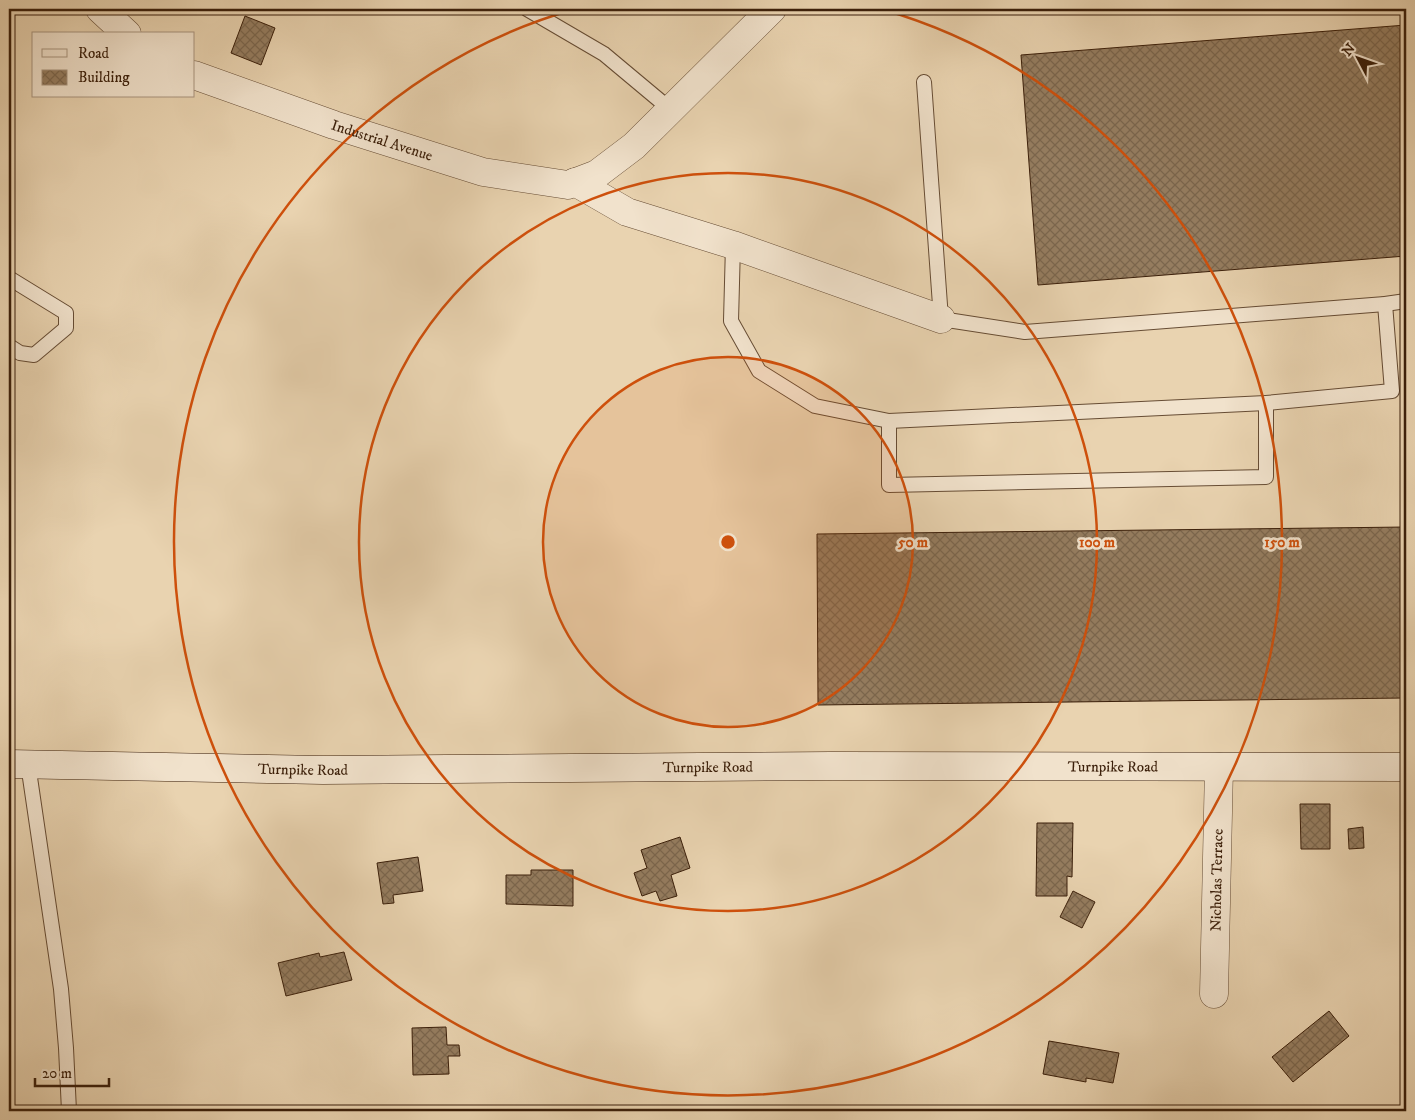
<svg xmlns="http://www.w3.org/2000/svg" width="1415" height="1120" viewBox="0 0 1415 1120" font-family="'IM FELL DW Pica',serif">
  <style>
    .building { fill: url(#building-cross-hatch); stroke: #3b1f0a }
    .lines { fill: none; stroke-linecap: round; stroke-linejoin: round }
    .lane-casing { stroke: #664c34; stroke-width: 16 }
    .street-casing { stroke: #664c34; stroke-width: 29 }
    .secondary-casing { stroke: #3b1f0a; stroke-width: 29 }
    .lane { stroke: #f1e2cc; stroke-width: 14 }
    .street { stroke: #f1e2cc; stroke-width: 28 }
    .secondary { stroke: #f1e2cc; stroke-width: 28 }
    .ring { fill: none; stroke: #ce500c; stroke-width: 2.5 }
    .labels { text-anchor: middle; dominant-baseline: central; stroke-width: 5; stroke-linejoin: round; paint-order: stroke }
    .street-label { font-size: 15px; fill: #3b1f0a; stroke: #f1e2cc }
    .centre { fill: #ce500c; stroke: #f1e2cc; stroke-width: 2.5 }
    .ring-label { font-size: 15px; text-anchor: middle; font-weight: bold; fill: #ce500c; stroke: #f1e2cc; stroke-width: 5; stroke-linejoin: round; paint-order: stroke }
  </style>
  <defs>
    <pattern id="building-cross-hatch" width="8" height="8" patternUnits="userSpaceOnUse" patternTransform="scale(1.25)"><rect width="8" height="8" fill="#957d60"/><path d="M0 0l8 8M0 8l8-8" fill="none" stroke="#7b664d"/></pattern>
  </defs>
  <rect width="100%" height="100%" fill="#e9d3b0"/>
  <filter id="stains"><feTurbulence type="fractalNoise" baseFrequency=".004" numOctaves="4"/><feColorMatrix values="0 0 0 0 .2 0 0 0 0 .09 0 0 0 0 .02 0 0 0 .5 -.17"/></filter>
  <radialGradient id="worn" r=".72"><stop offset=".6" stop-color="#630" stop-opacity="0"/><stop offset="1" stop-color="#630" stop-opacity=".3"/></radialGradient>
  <g class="building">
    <polygon points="245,16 275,28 261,65 231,53"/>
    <polygon points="1406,25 1406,256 1038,285 1021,55"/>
    <polygon points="1406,527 1406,698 818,705 817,534"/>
    <polygon points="1300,804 1330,804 1330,849 1301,849"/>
    <polygon points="1037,823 1073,823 1072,877 1067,876 1067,896 1036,896"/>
    <polygon points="1363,827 1364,848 1349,849 1348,829"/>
    <polygon points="680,837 690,868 671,875 677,896 660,901 656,891 642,896 634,873 647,868 641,850"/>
    <polygon points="418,857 423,891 393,895 394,903 383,904 377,863"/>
    <polygon points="531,870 573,870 573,906 506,904 506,875 531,875"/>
    <polygon points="1073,891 1095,902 1082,928 1060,917"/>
    <polygon points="344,952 352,980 286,996 278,963 319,953 320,957"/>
    <polygon points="1329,1011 1349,1036 1293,1082 1272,1057"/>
    <polygon points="446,1027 447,1045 459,1045 460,1056 448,1056 449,1074 413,1075 412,1028"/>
    <polygon points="1049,1041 1119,1053 1113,1083 1086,1078 1086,1082 1043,1074"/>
  </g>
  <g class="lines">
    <g class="lane-casing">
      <g id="lane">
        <polyline points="527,9 604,54 671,110"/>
        <polyline points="924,82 941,319 1025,332 1385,304 1406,301"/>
        <polyline points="733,245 731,321 759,371 815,406 889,421 1266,403 1392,391 1385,304"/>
        <polyline points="9,278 66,313 66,328 34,355 20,353 9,346"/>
        <polyline points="889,421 889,485 1266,477 1266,403"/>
        <polyline points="28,764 61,989 66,1048 69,1111"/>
      </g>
    </g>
    <g class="street-casing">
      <g id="street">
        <polyline points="100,9 127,34"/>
        <path id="s1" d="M194 75 334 125 483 172 568 185 597 174 634 146 772 9"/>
        <polyline points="575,182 627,212 733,245 941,319"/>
        <path id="s2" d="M1214 994 1219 767"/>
      </g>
    </g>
    <g class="secondary-casing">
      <g id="secondary">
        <path id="s3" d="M9 764 323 770 832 766 1406 767"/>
      </g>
    </g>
    <use href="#lane" class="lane"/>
    <use href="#street" class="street"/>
    <use href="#secondary" class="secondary"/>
  </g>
  <circle cx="728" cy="542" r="185" fill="#ce500c" fill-opacity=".12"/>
  <g class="ring">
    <circle cx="728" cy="542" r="185"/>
    <circle cx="728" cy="542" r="369"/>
    <path d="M881 9A554 554 0 1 1 575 9"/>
  </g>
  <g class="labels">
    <g class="street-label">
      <text stroke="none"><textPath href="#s1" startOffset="199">Industrial Avenue</textPath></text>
      <text stroke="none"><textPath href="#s3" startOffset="1104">Turnpike Road</textPath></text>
      <text stroke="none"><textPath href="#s3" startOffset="699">Turnpike Road</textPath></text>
      <text stroke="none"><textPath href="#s3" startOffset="294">Turnpike Road</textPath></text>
      <text stroke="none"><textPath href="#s2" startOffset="114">Nicholas Terrace</textPath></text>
    </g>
  </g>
  <circle cx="728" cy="542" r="8" class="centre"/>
  <g class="ring-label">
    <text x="913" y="547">50 m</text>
    <text x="1097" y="547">100 m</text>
    <text x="1282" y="547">150 m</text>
  </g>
  <rect width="1415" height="1120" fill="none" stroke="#e9d3b0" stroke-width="30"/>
  <rect x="10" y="10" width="1395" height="1100" fill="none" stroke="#3b1f0a" stroke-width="2.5"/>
  <rect x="15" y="15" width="1385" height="1090" fill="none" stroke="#3b1f0a"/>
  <rect x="32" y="32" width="162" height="65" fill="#f1e2cc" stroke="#a8947e"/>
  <rect x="42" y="49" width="25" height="8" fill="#f1e2cc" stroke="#a8947e"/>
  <text x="78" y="58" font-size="15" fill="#3b1f0a">Road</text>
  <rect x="42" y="70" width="25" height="15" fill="url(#building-cross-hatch)" stroke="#a8947e"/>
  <text x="78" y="82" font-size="15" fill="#3b1f0a">Building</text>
  <g transform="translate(1358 58) rotate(311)" stroke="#f1e2cc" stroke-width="4" paint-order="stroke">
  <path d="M0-4L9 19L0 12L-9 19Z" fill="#3b1f0a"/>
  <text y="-8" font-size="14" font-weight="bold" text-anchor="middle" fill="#3b1f0a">N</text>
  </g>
  <path d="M35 1078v8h74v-8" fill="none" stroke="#3b1f0a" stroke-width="2.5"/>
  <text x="42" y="1078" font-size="15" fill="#3b1f0a" stroke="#f1e2cc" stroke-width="4" paint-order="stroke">20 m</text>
  <rect width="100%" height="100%" filter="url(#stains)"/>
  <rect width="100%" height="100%" fill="url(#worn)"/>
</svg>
